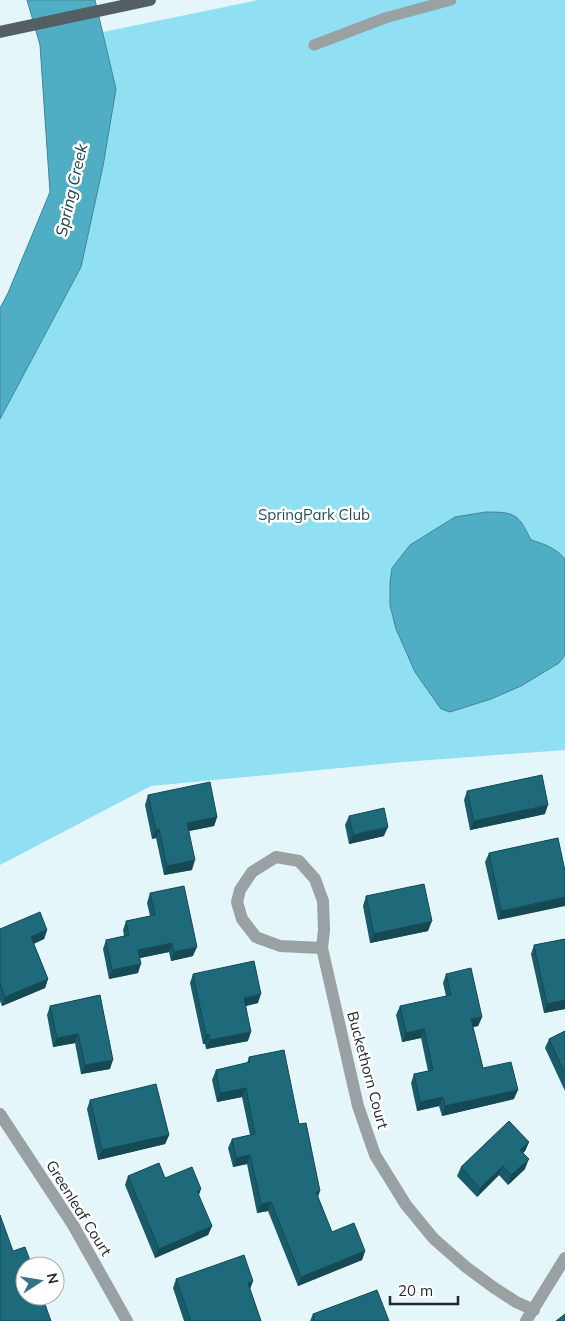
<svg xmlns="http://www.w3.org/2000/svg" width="565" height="1321" viewBox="0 0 565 1321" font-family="Mulish,sans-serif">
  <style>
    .green { fill: #90dff3 }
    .water { fill: #4faec4; stroke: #428696 }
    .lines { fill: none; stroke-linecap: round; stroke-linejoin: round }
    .service { stroke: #9aa1a3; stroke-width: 11 }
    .minor { stroke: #9aa1a3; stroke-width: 12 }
    .primary { stroke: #535f63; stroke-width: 12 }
    .wall { fill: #1a5b69 }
    .shaded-wall { fill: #154a55 }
    .building { fill: #1e6a7a; stroke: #154a55 }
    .labels { text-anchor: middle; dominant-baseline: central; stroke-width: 5; stroke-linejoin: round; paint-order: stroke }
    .park-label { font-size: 15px; fill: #26505a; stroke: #fff }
    .street-label { font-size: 15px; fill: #23292b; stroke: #fff }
    .water-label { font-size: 16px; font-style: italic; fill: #14404a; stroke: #fff }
  </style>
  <rect width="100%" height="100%" fill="#e4f6fa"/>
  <polygon class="green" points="258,0 565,0 565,750 403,762 151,786 0,865 0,308 8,293 50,192 40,45"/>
  <g class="water">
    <polygon points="27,0 95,0 116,89 103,166 81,267 0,419 0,308 8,293 50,192 40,45"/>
    <path d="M486 512C516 512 518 514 531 540 544 544 556 548 565 559V655L559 663 521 686 491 699 450 712 441 709 415 672 396 629 390 605V582L392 568 410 545 455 517Z"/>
  </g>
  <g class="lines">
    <polyline class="service" points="314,45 385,18 451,0"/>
    <g class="minor">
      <polygon points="276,857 299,861 315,879 323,901 324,930 322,948 280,946 256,937 242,919 237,902 240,890 252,872"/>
      <polyline points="322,948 358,1106 375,1155 406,1205 434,1239 466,1267 493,1287 516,1302 534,1310"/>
      <polyline points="0,1114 73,1225 127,1321"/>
      <polyline points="526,1321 565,1258"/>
    </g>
    <polyline class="primary" points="0,32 150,0"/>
  </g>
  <g class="wall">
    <polygon points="467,791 545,814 470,830 464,800"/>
    <polygon points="148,795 217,817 214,826 189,831 192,870 164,875 156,838 152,839 145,805"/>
    <polygon points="349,816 384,836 349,844 345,825"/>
    <polygon points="558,838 498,920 485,862 489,853"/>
    <polygon points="150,893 193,956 171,961 169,952 140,958 138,973 109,979 103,949 106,940 124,936 123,930 126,921 150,916 147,903"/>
    <polygon points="366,896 428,931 370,943 363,906"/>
    <polygon points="0,929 47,930 44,939 34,944 48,979 45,988 2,1006 0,1001"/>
    <polygon points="565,939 565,1009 544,1013 531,954 534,945"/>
    <polygon points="193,974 258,1003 246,1006 248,1041 206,1049 205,1044 203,1044 190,983"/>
    <polygon points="446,974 482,1017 478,1026 473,1027 483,1068 514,1099 442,1116 439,1106 417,1111 411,1083 414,1074 428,1071 421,1038 402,1042 396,1015 400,1006 446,996 443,983"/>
    <polygon points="100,995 110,1069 81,1074 75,1043 53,1047 47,1015 50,1006"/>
    <polygon points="565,1031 565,1091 545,1048 549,1039"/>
    <polygon points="249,1057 299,1124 318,1197 332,1232 365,1251 362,1260 298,1286 268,1211 257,1213 247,1164 233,1167 228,1148 232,1139 250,1135 242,1097 217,1102 212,1080 216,1070 247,1063"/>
    <polygon points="90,1100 169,1135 165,1144 98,1160 87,1109"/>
    <polygon points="529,1142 525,1151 523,1153 525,1169 508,1185 499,1175 477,1197 457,1176 461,1167"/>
    <polygon points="128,1176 165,1178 199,1196 212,1226 208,1235 155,1258 125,1185"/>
    <polygon points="176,1279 253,1281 250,1289 261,1321 184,1321 173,1288"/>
    <polygon points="313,1314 389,1321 310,1321"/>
  </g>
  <g class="shaded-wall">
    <polygon points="548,805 545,814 470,830 474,821"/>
    <polygon points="217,817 214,826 184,832 187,823"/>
    <polygon points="388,827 384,836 349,844 353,835"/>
    <polygon points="159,829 156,838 152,839 156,830"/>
    <polygon points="195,860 192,870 164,875 167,866"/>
    <polygon points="565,897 565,906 498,920 501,911"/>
    <polygon points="432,921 428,931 370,943 374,934"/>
    <polygon points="47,930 44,939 27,946 31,937"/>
    <polygon points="172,943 169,952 135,959 138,950"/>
    <polygon points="197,947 193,956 171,961 174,952"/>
    <polygon points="141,964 138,973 109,979 112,970"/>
    <polygon points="48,979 45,988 2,1006 5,997"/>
    <polygon points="261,994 258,1003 241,1007 244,998"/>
    <polygon points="565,1000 565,1009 544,1013 547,1004"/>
    <polygon points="482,1017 478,1026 468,1028 471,1019"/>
    <polygon points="424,1029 421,1038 402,1042 406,1033"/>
    <polygon points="251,1032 248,1041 206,1049 210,1040"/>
    <polygon points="78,1034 75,1043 53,1047 57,1038"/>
    <polygon points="209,1034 205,1044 203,1044 206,1035"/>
    <polygon points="113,1060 110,1069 81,1074 85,1065"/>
    <polygon points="246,1088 242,1097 217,1102 220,1093"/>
    <polygon points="518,1090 514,1099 442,1116 445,1106"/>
    <polygon points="443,1097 439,1106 417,1111 420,1102"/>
    <polygon points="169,1135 165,1144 98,1160 102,1150"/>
    <polygon points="529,1142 525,1151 517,1159 520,1150"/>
    <polygon points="250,1155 247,1164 233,1167 236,1158"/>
    <polygon points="529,1159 525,1169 508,1185 511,1175"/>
    <polygon points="503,1166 499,1175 477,1197 480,1188"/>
    <polygon points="201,1189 198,1198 197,1191"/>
    <polygon points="320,1191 317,1200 316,1192"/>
    <polygon points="271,1202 268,1211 257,1213 261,1204"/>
    <polygon points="212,1226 208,1235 155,1258 159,1249"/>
    <polygon points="365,1251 362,1260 298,1286 301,1277"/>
    <polygon points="253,1281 249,1291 248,1283"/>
  </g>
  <g class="building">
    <polygon points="542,775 548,805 474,821 467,791"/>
    <polygon points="210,782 217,817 187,823 195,860 167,866 159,829 156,830 148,795"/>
    <polygon points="384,808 388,827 353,835 349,816"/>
    <polygon points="558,838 565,871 565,897 501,911 489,853"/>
    <polygon points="424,884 432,921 374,934 366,896"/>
    <polygon points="184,886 197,947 174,952 172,943 138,950 141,964 112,970 106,940 129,935 126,921 155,915 150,893"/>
    <polygon points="40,912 47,930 31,937 48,979 5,997 0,984 0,929"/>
    <polygon points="565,939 565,1000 547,1004 534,945"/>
    <polygon points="254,961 261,994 244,998 251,1032 210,1040 209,1034 206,1035 193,974"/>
    <polygon points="471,968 482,1017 471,1019 483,1068 511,1062 518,1090 445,1106 443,1097 420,1102 414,1074 433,1070 424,1029 406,1033 400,1006 451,995 446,974"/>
    <polygon points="100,995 113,1060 85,1065 78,1034 57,1038 50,1006"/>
    <polygon points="565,1031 565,1074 549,1039"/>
    <polygon points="284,1050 299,1124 306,1123 320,1191 316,1192 332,1232 354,1223 365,1251 301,1277 271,1202 261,1204 250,1155 236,1158 232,1139 255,1134 246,1088 220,1093 216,1070 250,1062 249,1057"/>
    <polygon points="156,1084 169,1135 102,1150 90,1100"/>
    <polygon points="509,1121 529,1142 520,1150 529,1159 511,1175 503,1166 480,1188 461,1167"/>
    <polygon points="159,1163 165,1178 192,1167 201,1189 197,1191 212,1226 159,1249 128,1176"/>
    <polygon points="0,1215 13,1251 25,1247 32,1266 25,1266 25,1296 42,1296 51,1321 0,1321"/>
    <polygon points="244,1255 253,1281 248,1283 261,1321 191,1321 176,1279"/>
    <polygon points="377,1290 389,1321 315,1321 313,1314"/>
    <polygon points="565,1314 565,1321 556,1321"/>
  </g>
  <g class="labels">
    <g class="park-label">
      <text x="314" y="514">SpringPark Club</text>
    </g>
    <g class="street-label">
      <text transform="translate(368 1070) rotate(75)">Buckethorn Court</text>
      <text transform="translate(79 1208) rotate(58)">Greenleaf Court</text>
    </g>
    <g class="water-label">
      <text transform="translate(71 190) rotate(-77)">Spring Creek</text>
    </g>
  </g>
  <g transform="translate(40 1281) rotate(78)"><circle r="24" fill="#ffffff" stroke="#a7a9aa"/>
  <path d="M0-4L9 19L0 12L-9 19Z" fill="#327686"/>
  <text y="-8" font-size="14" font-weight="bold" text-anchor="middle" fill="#23292b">N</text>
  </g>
  <path d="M390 1296v8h68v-8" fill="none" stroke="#23292b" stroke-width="2.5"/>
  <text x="398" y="1296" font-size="15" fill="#23292b" stroke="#ffffff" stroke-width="4" paint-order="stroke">20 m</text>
</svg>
